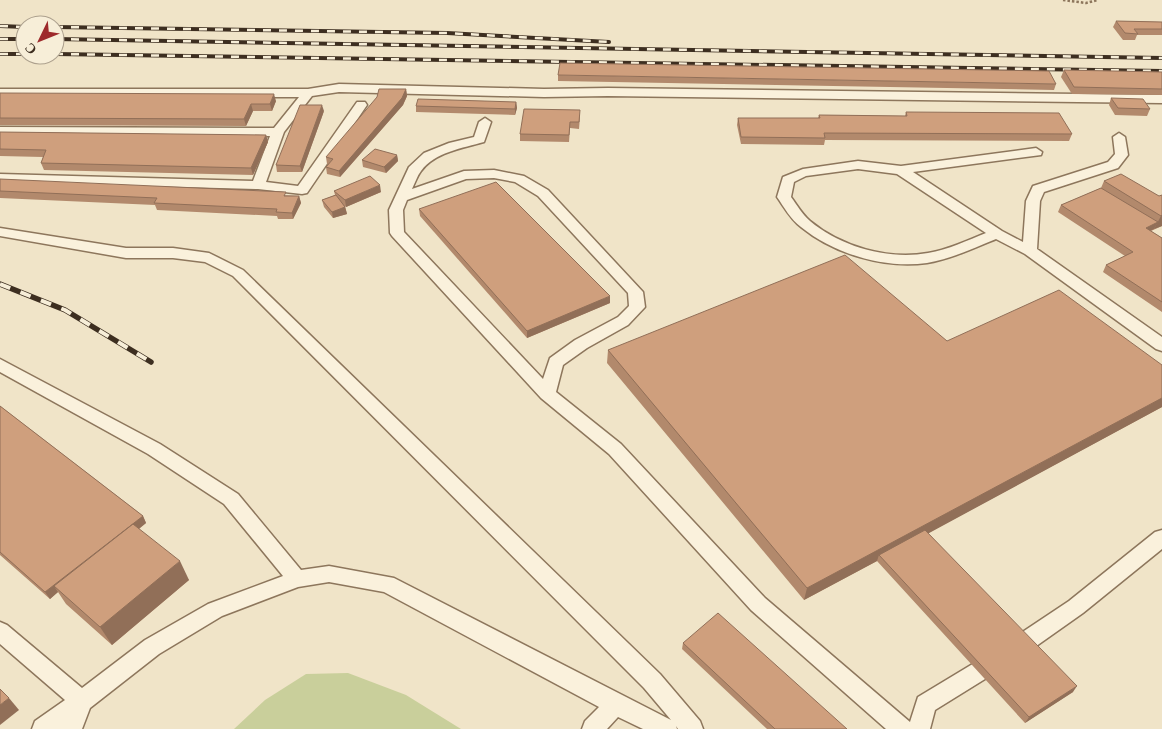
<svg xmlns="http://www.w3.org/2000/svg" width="1162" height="729" viewBox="0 0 1162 729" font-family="'Crimson Pro',serif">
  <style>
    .green { fill: #c9cf9b }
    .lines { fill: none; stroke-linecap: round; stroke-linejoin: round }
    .lane-casing { stroke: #8d765c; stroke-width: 3 }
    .path { stroke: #8d765c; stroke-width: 2.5; stroke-dasharray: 2.5 2; stroke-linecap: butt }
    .lane { fill: #faf1dc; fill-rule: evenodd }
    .rail-far1-casing { stroke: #3d2e20; stroke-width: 4 }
    .rail-casing { stroke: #3d2e20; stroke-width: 5.5 }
    .rail-far1 { stroke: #f7eed8; stroke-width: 2.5; stroke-dasharray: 8; stroke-linecap: butt }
    .rail { stroke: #f7eed8; stroke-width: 4; stroke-dasharray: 11; stroke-linecap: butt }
    .wall { fill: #b2896c }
    .shaded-wall { fill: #916f58 }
    .building { fill: #cf9f7d; stroke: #916f58 }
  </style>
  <rect width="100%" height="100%" fill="#f0e4c8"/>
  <polygon class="green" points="348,673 406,695 461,729 234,729 265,700 306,674"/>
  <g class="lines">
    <g class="lane-casing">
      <g id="lane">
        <polygon points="339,84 544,89 608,88 1162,95 1162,103 608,96 544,97 339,92 312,96 284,132 266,182 298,186 357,102 365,102 367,105 307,193 302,194 258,189 0,182 0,174 253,181 270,136 0,135 0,127 274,128 299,97 0,97 0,89 308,89"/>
        <path d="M485 118 491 122 484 142C463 148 435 152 421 171 417 176 415 183 412 189L464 171 494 170 524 176 548 190 643 292 645 307 628 325 587 348 563 365 556 392 621 444 765 598 910 722 918 697 971 665 978 662 985 665 989 672 985 679 935 710 930 729H886L751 610 609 454 541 398 392 236 390 233 389 210 409 167 424 153 449 143 474 137 479 122ZM494 178 515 182 538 196 628 293 629 306 618 317 575 340 550 358 543 379 404 232 403 210 407 200 466 179Z"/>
        <path d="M1119 133 1125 137 1128 155 1118 168 1044 192 1040 201 1037 249 1162 337V351L1156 349 1025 254 996 239C974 248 951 259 927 263 885 269 834 254 801 227 791 220 784 207 777 197L783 177 803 169 858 161 901 166 1036 148 1042 152 1041 155 913 172 1002 231 1023 242 1026 201 1033 186 1108 162 1115 154 1113 137ZM858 169 897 174 986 233C968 240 948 250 928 253 888 260 841 247 810 221 802 214 797 205 791 197L794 182 806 176Z"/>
        <polygon points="0,228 126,248 173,248 209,253 243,270 660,674 700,721 703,729 678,729 676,726 677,729 643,729 618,717 607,729 582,729 585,721 599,707 384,592 329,582 298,587 222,616 159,654 90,708 82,729 32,729 35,721 65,700 0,644 0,622 7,625 82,688 145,640 208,604 283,576 224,504 148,454 0,372 0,359 160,444 238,494 301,570 329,566 394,578 671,720 644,688 233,276 205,262 173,258 126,258 0,236"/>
        <polygon points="1162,530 1162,549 1083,613 1032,649 1025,651 1018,649 1015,642 1018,635 1069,601 1155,532"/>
      </g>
    </g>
    <polyline class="path" points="1063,0 1086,3 1098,0"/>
    <use href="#lane" class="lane"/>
    <g class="rail-far1-casing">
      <g id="rail-far1">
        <polyline points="0,26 25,27"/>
        <polyline points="55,27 447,33 609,42"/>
        <polyline points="0,39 25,39"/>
        <polyline points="55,39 1162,58"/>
        <polyline points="0,54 25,54"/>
        <polyline points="55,54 1162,71"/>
      </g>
    </g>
    <g class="rail-casing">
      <polyline id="rail" points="0,284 65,310 151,362"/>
    </g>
    <use href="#rail-far1" class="rail-far1"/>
    <use href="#rail" class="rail"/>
  </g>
  <g class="wall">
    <polygon points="1116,21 1162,22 1162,35 1137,35 1135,40 1123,40 1113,27"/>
    <polygon points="1064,70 1162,72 1162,95 1072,94 1061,77"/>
    <polygon points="558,75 1056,84 1054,90 558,81"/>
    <polygon points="406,89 407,96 403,105 340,177 327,174 326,167 328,164 327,164 326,157"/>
    <polygon points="0,93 276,101 272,111 253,111 246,126 0,125"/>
    <polygon points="1111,98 1150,109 1147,116 1115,115 1109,105"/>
    <polygon points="516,102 517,108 515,115 416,112 416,106"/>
    <polygon points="324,111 302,172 277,172 276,165"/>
    <polygon points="906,112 1072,134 1069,141 825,140 824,145 741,144 737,125 738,118 818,118 819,115 905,116"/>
    <polygon points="580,117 579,129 570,128 569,142 520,141 520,134"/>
    <polygon points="0,132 266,135 268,142 253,175 44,170 41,163 43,157 0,156"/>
    <polygon points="397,155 398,161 386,173 363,167 362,160"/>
    <polygon points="0,179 299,196 301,203 293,219 278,219 277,216 157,210 155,205 0,198"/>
    <polygon points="1104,181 1159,196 1162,226 1151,231 1162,238 1162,312 1103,272 1106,265 1125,256 1058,212 1061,205 1101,188"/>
    <polygon points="334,191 381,192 346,207 345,206 347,214 333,218 324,207 322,200 335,195"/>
    <polygon points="419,209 610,303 527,338 420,216"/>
    <polygon points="947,341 1162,365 1162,407 928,533 1073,692 1025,723 877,561 804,600 607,363 608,350"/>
    <polygon points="0,406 143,516 146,523 139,529 189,580 112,645 66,604 58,592 50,599 0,555"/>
    <polygon points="683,643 847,729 767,729 682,649"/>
  </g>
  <g class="shaded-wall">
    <polygon points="406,89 407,96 403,105 340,177 339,171"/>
    <polygon points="274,94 276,101 272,111 270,104"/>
    <polygon points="516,102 517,108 515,115 515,109"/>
    <polygon points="251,104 253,111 246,126 244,119"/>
    <polygon points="322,105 324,111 302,172 300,166"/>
    <polygon points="266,135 268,142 253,175 251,168"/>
    <polygon points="397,155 398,161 386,173 384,167"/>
    <polygon points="380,185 381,192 346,207 345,200"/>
    <polygon points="299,196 301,203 293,219 292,213"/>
    <polygon points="345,207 347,214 333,218 332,212"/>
    <polygon points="1162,215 1162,226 1154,229 1161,216"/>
    <polygon points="1158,222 1154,229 1142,235 1146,228"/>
    <polygon points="610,296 610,303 527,338 527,331"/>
    <polygon points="1162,398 1162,407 883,558 879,555 877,561 804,600 807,588"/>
    <polygon points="143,516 146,523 60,591 54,586 58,592 50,599 45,592"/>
    <polygon points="180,561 189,580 112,645 100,627"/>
    <polygon points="1077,686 1073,692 1025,723 1029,717"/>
    <polygon points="9,698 19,710 0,725 0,705"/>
  </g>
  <g class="building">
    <polygon points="1116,21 1162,22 1162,29 1134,29 1138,34 1125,33"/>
    <polygon points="560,63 1049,71 1056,84 558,75"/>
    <polygon points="1064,70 1162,72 1162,89 1074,87"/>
    <polygon points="379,89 406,89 402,98 339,171 326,167 333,159 326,157 377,97"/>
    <polygon points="0,93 274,94 270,104 251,104 244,119 0,118"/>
    <polygon points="1111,98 1143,99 1150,109 1118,108"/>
    <polygon points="418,99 516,102 515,109 416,106"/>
    <polygon points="300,105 322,105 300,166 276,165"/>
    <polygon points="524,109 580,110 579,122 570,122 569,135 520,134"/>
    <polygon points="906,112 1059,113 1072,134 824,133 825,138 741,137 738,118 820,118 819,115 907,116"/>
    <polygon points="0,132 266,135 251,168 41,163 46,150 0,149"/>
    <polygon points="375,149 397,155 384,167 362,160"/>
    <polygon points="1121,174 1159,196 1162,195 1162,215 1161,216 1104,181"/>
    <polygon points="370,176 380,185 345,200 334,191"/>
    <polygon points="0,179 286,192 284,196 299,196 292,213 276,212 277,209 154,203 157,198 0,191"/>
    <polygon points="496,182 610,296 527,331 419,209"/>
    <polygon points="1101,188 1158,222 1146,228 1162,238 1162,302 1106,265 1133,252 1061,205"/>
    <polygon points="336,195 345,207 332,212 322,200"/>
    <polygon points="845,255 947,341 1059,290 1162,365 1162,398 807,588 608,350"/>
    <polygon points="0,406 143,516 45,592 0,552"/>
    <polygon points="133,524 180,561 100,627 54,586"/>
    <polygon points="925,530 1077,686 1029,717 879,555"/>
    <polygon points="718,613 847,729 775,729 683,643"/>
    <polygon points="0,689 9,698 0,705"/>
  </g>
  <g transform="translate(40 40) rotate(227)"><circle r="24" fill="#f7eed8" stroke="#ada18e"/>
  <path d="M0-4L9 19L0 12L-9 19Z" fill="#9e2a2b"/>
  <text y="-8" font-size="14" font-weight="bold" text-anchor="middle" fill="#3d2e20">С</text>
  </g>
</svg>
